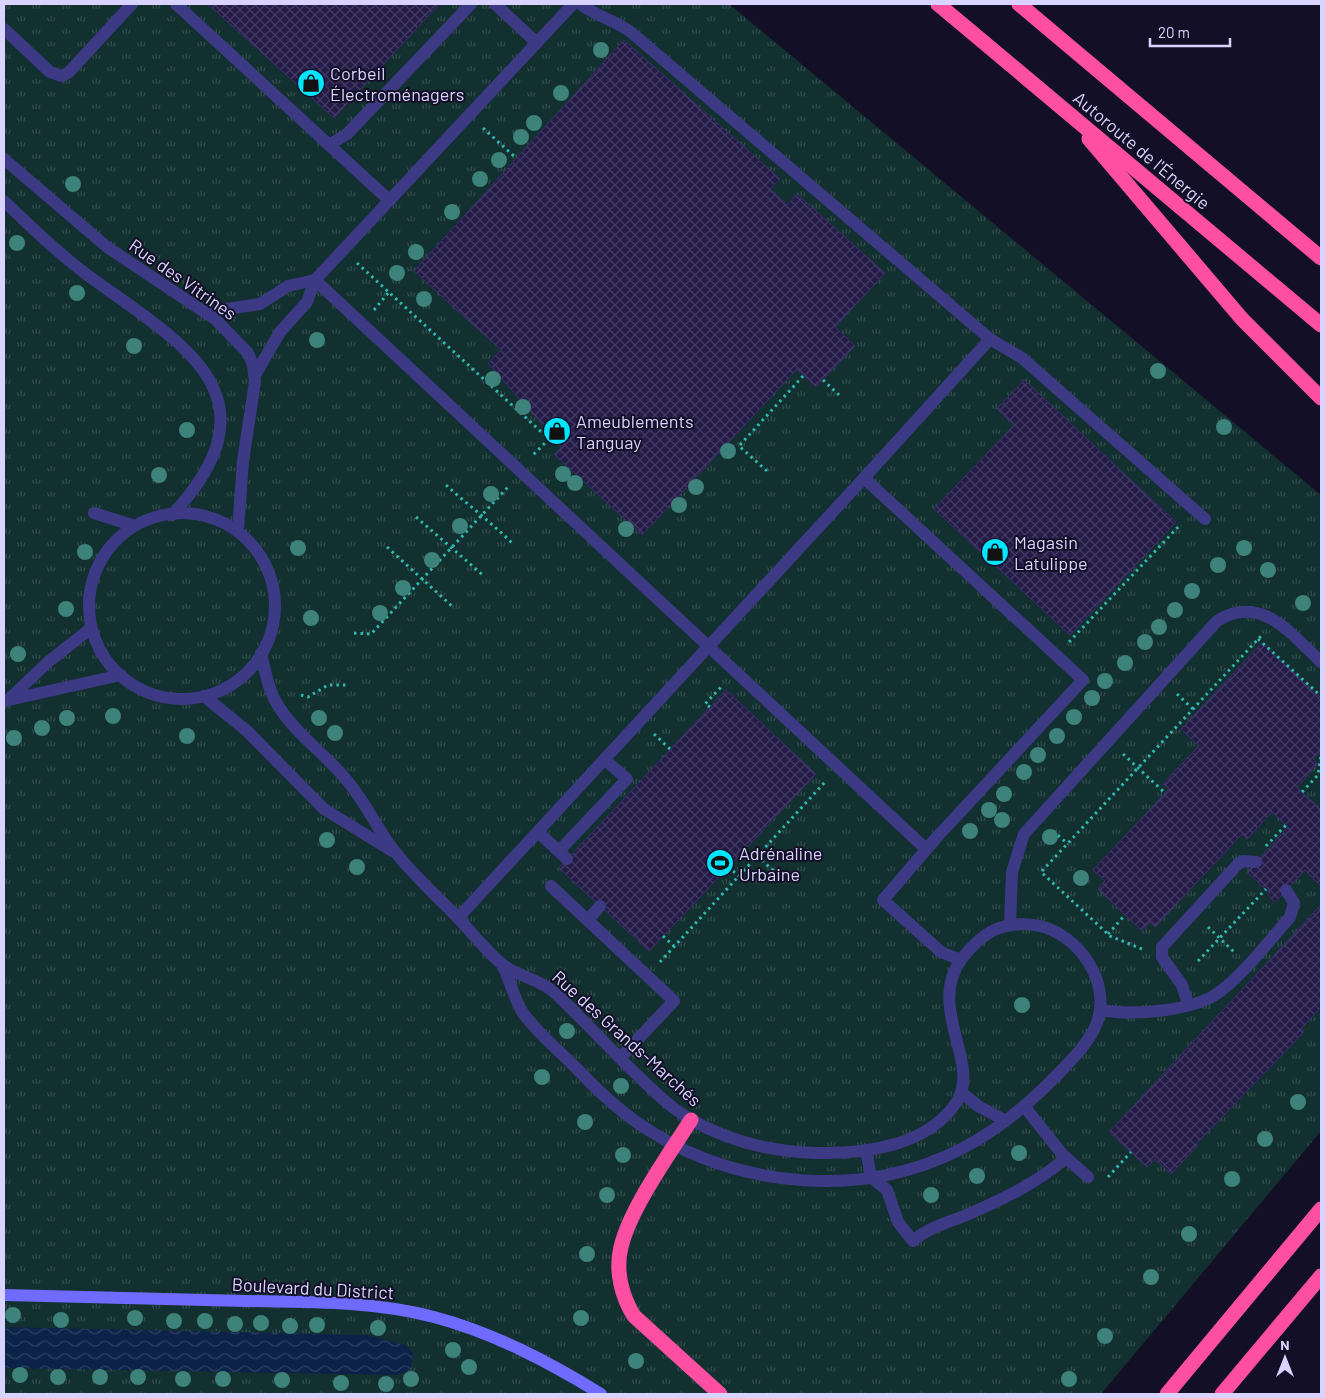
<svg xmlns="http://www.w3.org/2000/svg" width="1325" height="1398" viewBox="0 0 1325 1398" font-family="Barlow,sans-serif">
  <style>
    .grass { fill: url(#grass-tufts) }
    .water { fill: url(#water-waves) }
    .building { fill: url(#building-cross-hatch); stroke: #3b2d73 }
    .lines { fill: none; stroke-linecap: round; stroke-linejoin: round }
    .path { stroke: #2fb8b0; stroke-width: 3; stroke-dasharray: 2.5 4; stroke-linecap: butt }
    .lane { stroke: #3d3a85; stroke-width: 12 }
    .street { stroke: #3d3a85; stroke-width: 12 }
    .secondary { stroke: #6f6bff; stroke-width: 12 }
    .highway { stroke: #ff4fa3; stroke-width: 15 }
    .tree { fill: #3d827b }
    .labels { text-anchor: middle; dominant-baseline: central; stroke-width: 4; stroke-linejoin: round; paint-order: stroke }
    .poi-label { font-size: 18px; fill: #d9d4ff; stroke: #130f26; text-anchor: start }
    .street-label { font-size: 18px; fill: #d9d4ff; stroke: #130f26 }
  </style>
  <defs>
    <pattern id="grass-tufts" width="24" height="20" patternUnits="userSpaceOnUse" patternTransform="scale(1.25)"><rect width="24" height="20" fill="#12302f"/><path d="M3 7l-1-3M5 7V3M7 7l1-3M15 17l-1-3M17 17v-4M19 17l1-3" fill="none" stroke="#344d4e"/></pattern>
    <pattern id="water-waves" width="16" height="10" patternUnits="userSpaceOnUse" patternTransform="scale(1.25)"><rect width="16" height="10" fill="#0c2248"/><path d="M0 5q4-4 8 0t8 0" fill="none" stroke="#2f4163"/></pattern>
    <pattern id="building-cross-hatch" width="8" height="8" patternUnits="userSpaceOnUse" patternTransform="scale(1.25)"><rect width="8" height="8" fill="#241b47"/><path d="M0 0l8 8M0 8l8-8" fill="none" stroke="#433b63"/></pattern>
  </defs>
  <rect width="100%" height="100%" fill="#130f26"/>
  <polygon class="grass" points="4,4 729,4 1321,495 1321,1131 1101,1394 4,1394"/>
  <polygon class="water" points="4,1327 366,1335 405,1345 413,1353 411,1369 398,1375 4,1368"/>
  <g class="building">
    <polygon points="208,4 439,4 334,118"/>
    <polygon points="624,40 780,179 770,189 787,205 797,194 885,273 835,327 855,346 816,387 797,369 642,535 554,454 562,447 488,363 501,350 414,271"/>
    <polygon points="1024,380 1176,522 1070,635 934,509 1014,425 997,409"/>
    <polygon points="1262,643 1321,698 1321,750 1313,759 1318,764 1297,787 1321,810 1321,886 1305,870 1275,902 1268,895 1270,893 1247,872 1288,827 1272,812 1247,839 1242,834 1155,927 1150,922 1142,931 1098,889 1105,881 1093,870 1169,789 1163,784 1199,746 1181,729"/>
    <polygon points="726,690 816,774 649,951 559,868"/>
    <polygon points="1321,905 1321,1007 1301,1029 1304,1032 1196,1144 1198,1145 1171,1174 1155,1159 1147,1167 1109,1132"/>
  </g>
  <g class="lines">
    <g class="path">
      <polyline points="483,128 516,158"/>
      <polyline points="357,263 549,439 533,455"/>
      <polyline points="374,310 389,292"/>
      <polyline points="823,380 839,395"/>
      <polyline points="767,471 739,446 804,375"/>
      <path d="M446 485C468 505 492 523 513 544"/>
      <polyline points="416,517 484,576"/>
      <polyline points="387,547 454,608"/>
      <polyline points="354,633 371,634 509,486"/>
      <polyline points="1258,639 1321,696"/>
      <polyline points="1069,642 1180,525 1181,526"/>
      <polyline points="1177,694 1193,709"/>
      <polyline points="301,695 308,697 328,685 348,685"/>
      <polyline points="710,707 705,704 723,685"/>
      <polyline points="654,734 670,749"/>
      <polyline points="1123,754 1165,793"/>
      <polyline points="1302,792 1318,775 1321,756"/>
      <polyline points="1053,831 1068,844"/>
      <polyline points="1266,846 1286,825"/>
      <polyline points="757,856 785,881"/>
      <polyline points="728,867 739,876"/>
      <polyline points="1208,927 1234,952"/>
      <polyline points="1108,934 1125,915"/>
      <polyline points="663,936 674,946"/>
      <polyline points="1142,949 1110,936 1041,872 1261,636"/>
      <polyline points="1198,961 1266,889"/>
      <polyline points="660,962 825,782"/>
      <polyline points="1108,1177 1131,1152"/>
    </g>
    <g class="lane">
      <polyline points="176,4 390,201"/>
      <polyline points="495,4 537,43"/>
      <path d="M581 4C593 15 617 21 632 33L990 339 1022 358 1205 519"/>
      <polyline points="4,29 50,72 62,76 69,72 132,4"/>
      <polyline points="329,145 347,134 471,4"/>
      <polyline points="315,280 926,849"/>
      <polyline points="206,312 260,304 288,286 315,280"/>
      <polyline points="255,375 280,332 307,302 315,280 573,4"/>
      <polyline points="864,478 990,339"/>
      <polyline points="538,832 567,859"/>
      <polyline points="559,851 627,779 605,760"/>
      <polyline points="551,886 674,1001 620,1058"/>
      <polyline points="458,918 864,478 1083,680 937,837 883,900 941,952 961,960"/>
      <polyline points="588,920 600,906"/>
      <path d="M1010 925 1012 872 1024 834 1217 621C1261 593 1291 634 1321 662"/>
      <polyline points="1188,1004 1182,985 1162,957 1162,947 1238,864 1243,861 1256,862"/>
      <path d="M1101 1010C1132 1016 1193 1011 1218 993 1241 977 1271 939 1290 917L1294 903 1286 890"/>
      <polyline points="962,1093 978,1106 1006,1121"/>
      <polyline points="1024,1106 1062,1154 1088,1177"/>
      <path d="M866 1150 871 1177 887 1190 898 1222 913 1241C928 1227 950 1222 969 1214 1003 1199 1037 1183 1066 1158"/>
    </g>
    <g class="street">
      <polyline points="4,159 107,247 215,319 248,353 253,365 255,382 243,461 238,530"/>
      <path d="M4 201C31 227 57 252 86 274 180 343 284 394 172 515"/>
      <polyline points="94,513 135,526"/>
      <circle cx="182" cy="606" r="93"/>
      <path d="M261 653C265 669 267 687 276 702 292 731 323 752 344 777 365 800 377 830 396 853 415 877 439 898 460 920 473 934 487 952 502 964 518 977 540 979 555 993 583 1019 608 1047 635 1073 652 1089 669 1107 690 1119 728 1141 773 1152 817 1153 865 1154 927 1146 956 1103 983 1063 924 1007 963 957 972 946 982 936 994 930 1013 922 1035 922 1054 931 1072 940 1087 956 1095 975 1112 1018 1088 1043 1059 1073 1031 1102 1000 1129 963 1148 867 1199 740 1189 650 1131 624 1115 601 1094 580 1072 562 1053 537 1033 523 1013 514 999 510 980 503 966"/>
      <polyline points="204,696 247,731 324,809 392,851"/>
      <polyline points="9,699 48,662 90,629"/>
      <polyline points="4,701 121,675"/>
    </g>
    <path class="secondary" d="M4 1295C84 1297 165 1299 246 1301 309 1302 373 1301 434 1317 494 1333 549 1362 601 1394"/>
    <g class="highway">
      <polyline points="938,4 1321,325"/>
      <polyline points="1019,4 1321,258"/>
      <polyline points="1089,139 1242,319 1321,398"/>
      <path d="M691 1120C669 1154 630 1209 621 1247 615 1271 622 1297 634 1316L720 1394"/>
      <polyline points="1167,1394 1321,1209"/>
      <polyline points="1222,1394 1321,1276"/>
    </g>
  </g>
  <g class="tree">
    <circle cx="601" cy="50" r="8"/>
    <circle cx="561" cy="93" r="8"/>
    <circle cx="534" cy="123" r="8"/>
    <circle cx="521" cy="137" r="8"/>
    <circle cx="499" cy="160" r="8"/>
    <circle cx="480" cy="179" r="8"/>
    <circle cx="73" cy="184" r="8"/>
    <circle cx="452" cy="212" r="8"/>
    <circle cx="17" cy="243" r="8"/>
    <circle cx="416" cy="252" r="8"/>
    <circle cx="397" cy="273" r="8"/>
    <circle cx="77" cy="293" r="8"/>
    <circle cx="424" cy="299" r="8"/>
    <circle cx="317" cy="340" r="8"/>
    <circle cx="134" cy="346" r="8"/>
    <circle cx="1158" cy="371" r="8"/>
    <circle cx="493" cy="379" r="8"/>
    <circle cx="523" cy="407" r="8"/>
    <circle cx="1224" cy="427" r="8"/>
    <circle cx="187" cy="430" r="8"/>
    <circle cx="728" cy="451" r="8"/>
    <circle cx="563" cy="474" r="8"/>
    <circle cx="159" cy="475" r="8"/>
    <circle cx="575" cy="483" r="8"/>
    <circle cx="696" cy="487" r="8"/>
    <circle cx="491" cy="494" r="8"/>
    <circle cx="679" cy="505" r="8"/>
    <circle cx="460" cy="526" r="8"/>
    <circle cx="626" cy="529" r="8"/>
    <circle cx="298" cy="548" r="8"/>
    <circle cx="1244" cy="548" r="8"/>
    <circle cx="85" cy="552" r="8"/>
    <circle cx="432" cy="560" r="8"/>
    <circle cx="1218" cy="565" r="8"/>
    <circle cx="1268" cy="570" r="8"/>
    <circle cx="403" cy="588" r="8"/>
    <circle cx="1192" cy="591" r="8"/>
    <circle cx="1303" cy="603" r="8"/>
    <circle cx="66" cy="609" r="8"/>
    <circle cx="1175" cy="610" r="8"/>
    <circle cx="380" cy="613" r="8"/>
    <circle cx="311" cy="618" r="8"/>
    <circle cx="1159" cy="627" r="8"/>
    <circle cx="1145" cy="642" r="8"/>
    <circle cx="18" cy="654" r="8"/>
    <circle cx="1125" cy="663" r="8"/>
    <circle cx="1105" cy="681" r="8"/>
    <circle cx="1092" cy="698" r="8"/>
    <circle cx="113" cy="716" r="8"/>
    <circle cx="1074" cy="717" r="8"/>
    <circle cx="67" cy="718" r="8"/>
    <circle cx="319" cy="718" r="8"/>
    <circle cx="42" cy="728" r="8"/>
    <circle cx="335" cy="733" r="8"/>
    <circle cx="187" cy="736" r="8"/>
    <circle cx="1057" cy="736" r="8"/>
    <circle cx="14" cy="738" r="8"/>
    <circle cx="1038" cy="755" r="8"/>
    <circle cx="1024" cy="772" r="8"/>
    <circle cx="1004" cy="794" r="8"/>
    <circle cx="989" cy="810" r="8"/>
    <circle cx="1002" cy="820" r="8"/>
    <circle cx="970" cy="831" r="8"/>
    <circle cx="1050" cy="837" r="8"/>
    <circle cx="327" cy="840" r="8"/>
    <circle cx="357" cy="867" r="8"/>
    <circle cx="1081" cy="878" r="8"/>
    <circle cx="1022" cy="1005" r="8"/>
    <circle cx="567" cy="1031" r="8"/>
    <circle cx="542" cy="1077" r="8"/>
    <circle cx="621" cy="1086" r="8"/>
    <circle cx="1298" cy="1102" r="8"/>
    <circle cx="585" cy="1122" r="8"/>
    <circle cx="1265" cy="1139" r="8"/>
    <circle cx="1019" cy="1153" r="8"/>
    <circle cx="623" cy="1155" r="8"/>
    <circle cx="977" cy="1176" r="8"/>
    <circle cx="1232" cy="1179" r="8"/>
    <circle cx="607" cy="1195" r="8"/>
    <circle cx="931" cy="1195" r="8"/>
    <circle cx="1189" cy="1234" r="8"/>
    <circle cx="587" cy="1254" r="8"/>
    <circle cx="1151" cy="1277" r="8"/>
    <circle cx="13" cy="1315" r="8"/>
    <circle cx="135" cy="1318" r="8"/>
    <circle cx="581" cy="1318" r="8"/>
    <circle cx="61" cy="1320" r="8"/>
    <circle cx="174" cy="1321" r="8"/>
    <circle cx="205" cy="1321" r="8"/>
    <circle cx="261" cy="1323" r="8"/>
    <circle cx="235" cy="1324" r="8"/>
    <circle cx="317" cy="1325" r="8"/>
    <circle cx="290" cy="1326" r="8"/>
    <circle cx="378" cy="1328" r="8"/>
    <circle cx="1105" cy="1336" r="8"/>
    <circle cx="453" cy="1350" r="8"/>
    <circle cx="636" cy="1361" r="8"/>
    <circle cx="469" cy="1367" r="8"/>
    <circle cx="20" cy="1375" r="8"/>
    <circle cx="58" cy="1377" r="8"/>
    <circle cx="100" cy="1377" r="8"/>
    <circle cx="138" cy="1377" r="8"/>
    <circle cx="183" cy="1379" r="8"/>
    <circle cx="223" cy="1379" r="8"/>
    <circle cx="411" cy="1379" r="8"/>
    <circle cx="1069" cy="1379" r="8"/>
    <circle cx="282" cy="1380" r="8"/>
    <circle cx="341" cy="1383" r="8"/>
    <circle cx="386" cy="1384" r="8"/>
  </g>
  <defs>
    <g id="shop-disc" transform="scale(1.4375)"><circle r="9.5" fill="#00e5ff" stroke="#130f26"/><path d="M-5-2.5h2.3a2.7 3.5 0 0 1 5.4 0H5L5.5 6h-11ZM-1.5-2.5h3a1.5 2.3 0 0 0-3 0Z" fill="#111"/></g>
    <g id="stadium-disc" transform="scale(1.4375)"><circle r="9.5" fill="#00e5ff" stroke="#130f26"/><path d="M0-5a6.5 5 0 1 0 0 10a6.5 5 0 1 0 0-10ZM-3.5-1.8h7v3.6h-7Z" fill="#111"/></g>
  </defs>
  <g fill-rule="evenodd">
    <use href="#shop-disc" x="311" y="83"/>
    <use href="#shop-disc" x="557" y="431"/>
    <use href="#shop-disc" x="995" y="552"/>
    <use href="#stadium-disc" x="720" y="863"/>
  </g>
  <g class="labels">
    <g class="poi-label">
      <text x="330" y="73">Corbeil<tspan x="330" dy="21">Électroménagers</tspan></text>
      <text x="576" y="421">Ameublements<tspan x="576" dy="21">Tanguay</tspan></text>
      <text x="1014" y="542">Magasin<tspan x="1014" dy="21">Latulippe</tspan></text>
      <text x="739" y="853">Adrénaline<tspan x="739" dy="21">Urbaine</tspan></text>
    </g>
    <g class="street-label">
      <text transform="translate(1142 150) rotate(40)">Autoroute de l'Énergie</text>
      <text transform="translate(183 279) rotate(35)">Rue des Vitrines</text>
      <text transform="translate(627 1038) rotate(42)">Rue des Grands-Marchés</text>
      <text transform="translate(313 1288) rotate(3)">Boulevard du District</text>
    </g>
  </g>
  <rect width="1325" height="1398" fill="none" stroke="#d9d4ff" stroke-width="10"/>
  <g transform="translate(1285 1358)" stroke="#130f26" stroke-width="4" paint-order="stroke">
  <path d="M0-4L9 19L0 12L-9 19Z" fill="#d9d4ff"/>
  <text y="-8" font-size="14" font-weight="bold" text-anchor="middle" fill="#d9d4ff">N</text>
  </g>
  <path d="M1150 38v8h80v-8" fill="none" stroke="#d9d4ff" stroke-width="2.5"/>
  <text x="1158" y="38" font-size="15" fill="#d9d4ff" stroke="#130f26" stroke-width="4" paint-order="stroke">20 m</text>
</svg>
